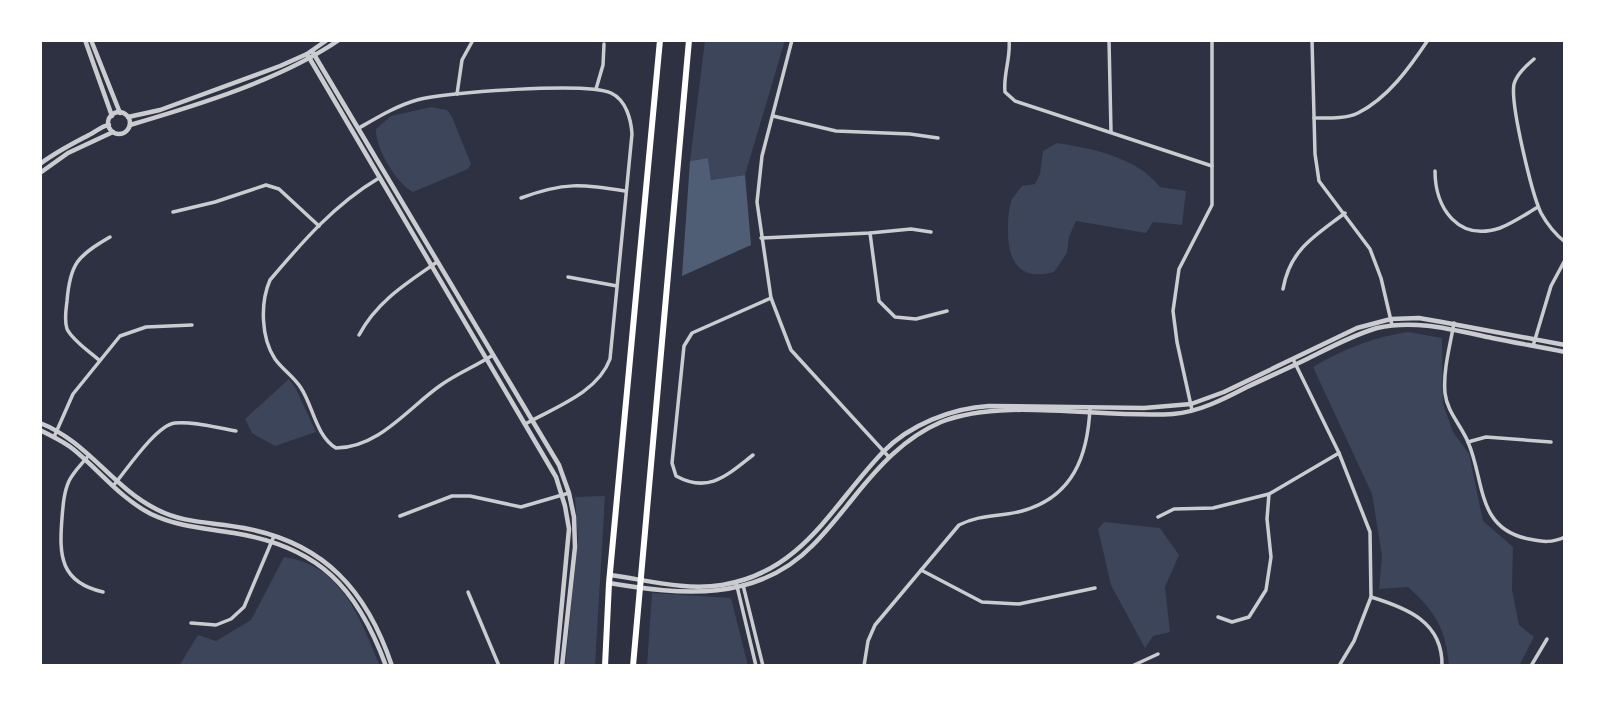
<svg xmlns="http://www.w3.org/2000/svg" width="1605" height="706" viewBox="0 0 1605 706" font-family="'Asap Condensed',sans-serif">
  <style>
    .green { fill: #3c4559 }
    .water { fill: #4f5d75 }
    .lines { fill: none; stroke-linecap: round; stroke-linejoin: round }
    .minor { stroke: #caccd0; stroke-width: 3.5 }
    .tertiary { stroke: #caccd0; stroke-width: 4.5 }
    .primary { stroke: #fff; stroke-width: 6 }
  </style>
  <rect width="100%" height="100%" fill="#2d3142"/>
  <g class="green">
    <polygon points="705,40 785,40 745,175 711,180 708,158 690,161"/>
    <path d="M431 107 447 110 452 117 471 164 468 169 413 192C396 184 375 147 376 129L391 116Z"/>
    <path d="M1057 143C1092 148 1138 158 1160 187L1186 191 1182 225 1153 222 1146 233 1076 221 1069 237 1067 253 1054 272C1021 281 1008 263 1008 232 1008 222 1008 209 1012 199 1015 195 1019 190 1022 186L1035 184 1040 174 1043 151Z"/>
    <path d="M1408 332 1442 338 1443 404 1453 432 1469 454 1483 521 1513 547 1512 590 1519 625 1534 637 1519 666H1449C1446 629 1435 611 1408 587L1379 589 1382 556 1372 494 1313 367C1343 349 1374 337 1408 332Z"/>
    <polygon points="289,379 296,389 316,432 275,446 252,433 245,419"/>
    <polygon points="605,496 595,666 565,666 578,539 575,497"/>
    <polygon points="1104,522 1160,528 1179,555 1165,587 1170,632 1153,636 1145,648 1111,585 1098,529"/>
    <path d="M284 557C342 565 360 618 380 666H179L198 635 216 641 251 620Z"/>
    <polygon points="652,593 731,598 748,666 647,666"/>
  </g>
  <polygon class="water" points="708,158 711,180 745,175 751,245 682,276 690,161"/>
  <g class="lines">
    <g class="minor">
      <polyline points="792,40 762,156 757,202 771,298 791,350 888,456"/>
      <path d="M1009 40C1011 58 1003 74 1005 92L1015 101 1212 166"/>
      <polyline points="1109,40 1111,132"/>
      <polyline points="1312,40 1315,154 1319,181 1370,249 1381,278 1392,325"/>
      <path d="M1534 59C1526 66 1517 74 1514 84 1510 104 1532 194 1541 213 1547 224 1555 234 1565 242"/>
      <polyline points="596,89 603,65 604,44"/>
      <polyline points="457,94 462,60 473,40"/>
      <polyline points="773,116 836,131 910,134 938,138"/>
      <path d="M1314 118C1328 118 1346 119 1358 113 1388 98 1410 67 1428 40"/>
      <path d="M359 128C378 117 396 106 417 100 444 92 588 82 611 93 626 100 631 119 632 134L610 359C598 392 556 407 527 423"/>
      <path d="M1435 171C1435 208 1458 242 1500 228 1513 223 1526 214 1538 207"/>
      <path d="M379 178C335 204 303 241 270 280 260 303 261 338 275 359 283 370 294 377 301 388 313 406 316 436 336 448 379 448 409 407 441 385 458 373 476 366 493 355"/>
      <path d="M521 198C564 182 582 184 625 191"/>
      <polyline points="173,212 215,202 266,185 279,189 319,226"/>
      <polyline points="870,233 879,301 895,317 916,319 947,311"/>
      <polyline points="761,238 870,233 911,229 931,232"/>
      <polyline points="568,277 617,286"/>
      <path d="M1283 289C1290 249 1315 236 1345 213"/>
      <path d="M1454 323C1450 346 1443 370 1445 393 1447 412 1461 425 1468 442 1485 481 1476 529 1529 539 1543 542 1552 543 1565 537"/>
      <path d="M359 335C377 301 407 283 437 262"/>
      <polyline points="1533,346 1551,286 1565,260"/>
      <polyline points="1293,359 1339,453 1370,532 1371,597 1354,641 1339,666"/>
      <path d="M99 360C89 351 73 341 67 329 64 320 66 310 67 301 70 264 77 256 110 237"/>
      <polyline points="1192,410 1177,342 1173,311 1179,269 1212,205 1212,40"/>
      <polyline points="54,437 73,394 120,336 146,327 192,325"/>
      <polyline points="1468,442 1486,437 1551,442"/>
      <path d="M89 455C82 464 74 471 69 481 64 492 63 505 62 518 59 556 60 582 103 592"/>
      <path d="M753 455C727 475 709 494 676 476L672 463 684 346 692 333 771 298"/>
      <path d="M113 486C126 471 156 425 175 423 194 421 217 428 236 431"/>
      <polyline points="400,516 452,496 470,496 521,507 569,493"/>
      <polyline points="1158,517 1174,509 1213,508 1269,494 1339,453"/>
      <polyline points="921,570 982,602 1019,604 1095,588"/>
      <polyline points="736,582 756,666"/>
      <polyline points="743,585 763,666"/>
      <polyline points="468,592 499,666"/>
      <path d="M1371 597C1407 608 1443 622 1442 666"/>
      <polyline points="1218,617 1232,622 1249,617 1266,590 1271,557 1267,519 1269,494"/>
      <polyline points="191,623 216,625 231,619 244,607 274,536"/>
      <path d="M864 666 868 641 875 625 959 525C981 514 999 517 1022 511 1073 497 1088 456 1090 407"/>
      <polyline points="1132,666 1158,654"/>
      <polyline points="1531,666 1547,639"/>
    </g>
    <g class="tertiary">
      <polyline points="85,40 112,116"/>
      <polyline points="91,40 120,113"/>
      <polyline points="312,51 532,420 559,465 569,493 574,517 575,547 562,666"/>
      <polyline points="307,54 556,477 565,506 569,529 556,666"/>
      <circle cx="119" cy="123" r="11"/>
      <polyline points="128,117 160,110 280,66 307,54 327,40"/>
      <path d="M130 125C198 105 280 80 339 40"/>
      <path d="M40 164C56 152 72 144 89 135 96 132 101 126 109 125"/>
      <polyline points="40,173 68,153 113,132"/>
      <path d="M40 423C87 441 112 487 156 509 184 524 214 522 244 528 325 543 367 591 392 666"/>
      <path d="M40 430C51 436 63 441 73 449 99 470 120 498 151 514 178 527 205 528 234 533 319 547 357 587 386 666"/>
      <path d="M610 575C647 580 685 591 722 585 803 572 832 505 883 452 909 425 952 408 989 406L1144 408 1191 404 1224 392 1357 328 1391 319 1419 318 1442 322 1565 345"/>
      <path d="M609 583C681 595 757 603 813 545 828 530 841 513 854 497 879 466 904 438 941 422 1004 397 1104 419 1173 414 1199 412 1224 399 1247 387 1268 377 1289 368 1309 358 1331 347 1353 335 1377 328 1416 319 1454 330 1492 338 1516 343 1541 347 1565 352"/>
    </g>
    <g class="primary">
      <polyline points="605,666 609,583 660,40"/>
      <polyline points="633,666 689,40"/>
    </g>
  </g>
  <rect width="1605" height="706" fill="none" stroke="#ffffff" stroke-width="84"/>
</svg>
